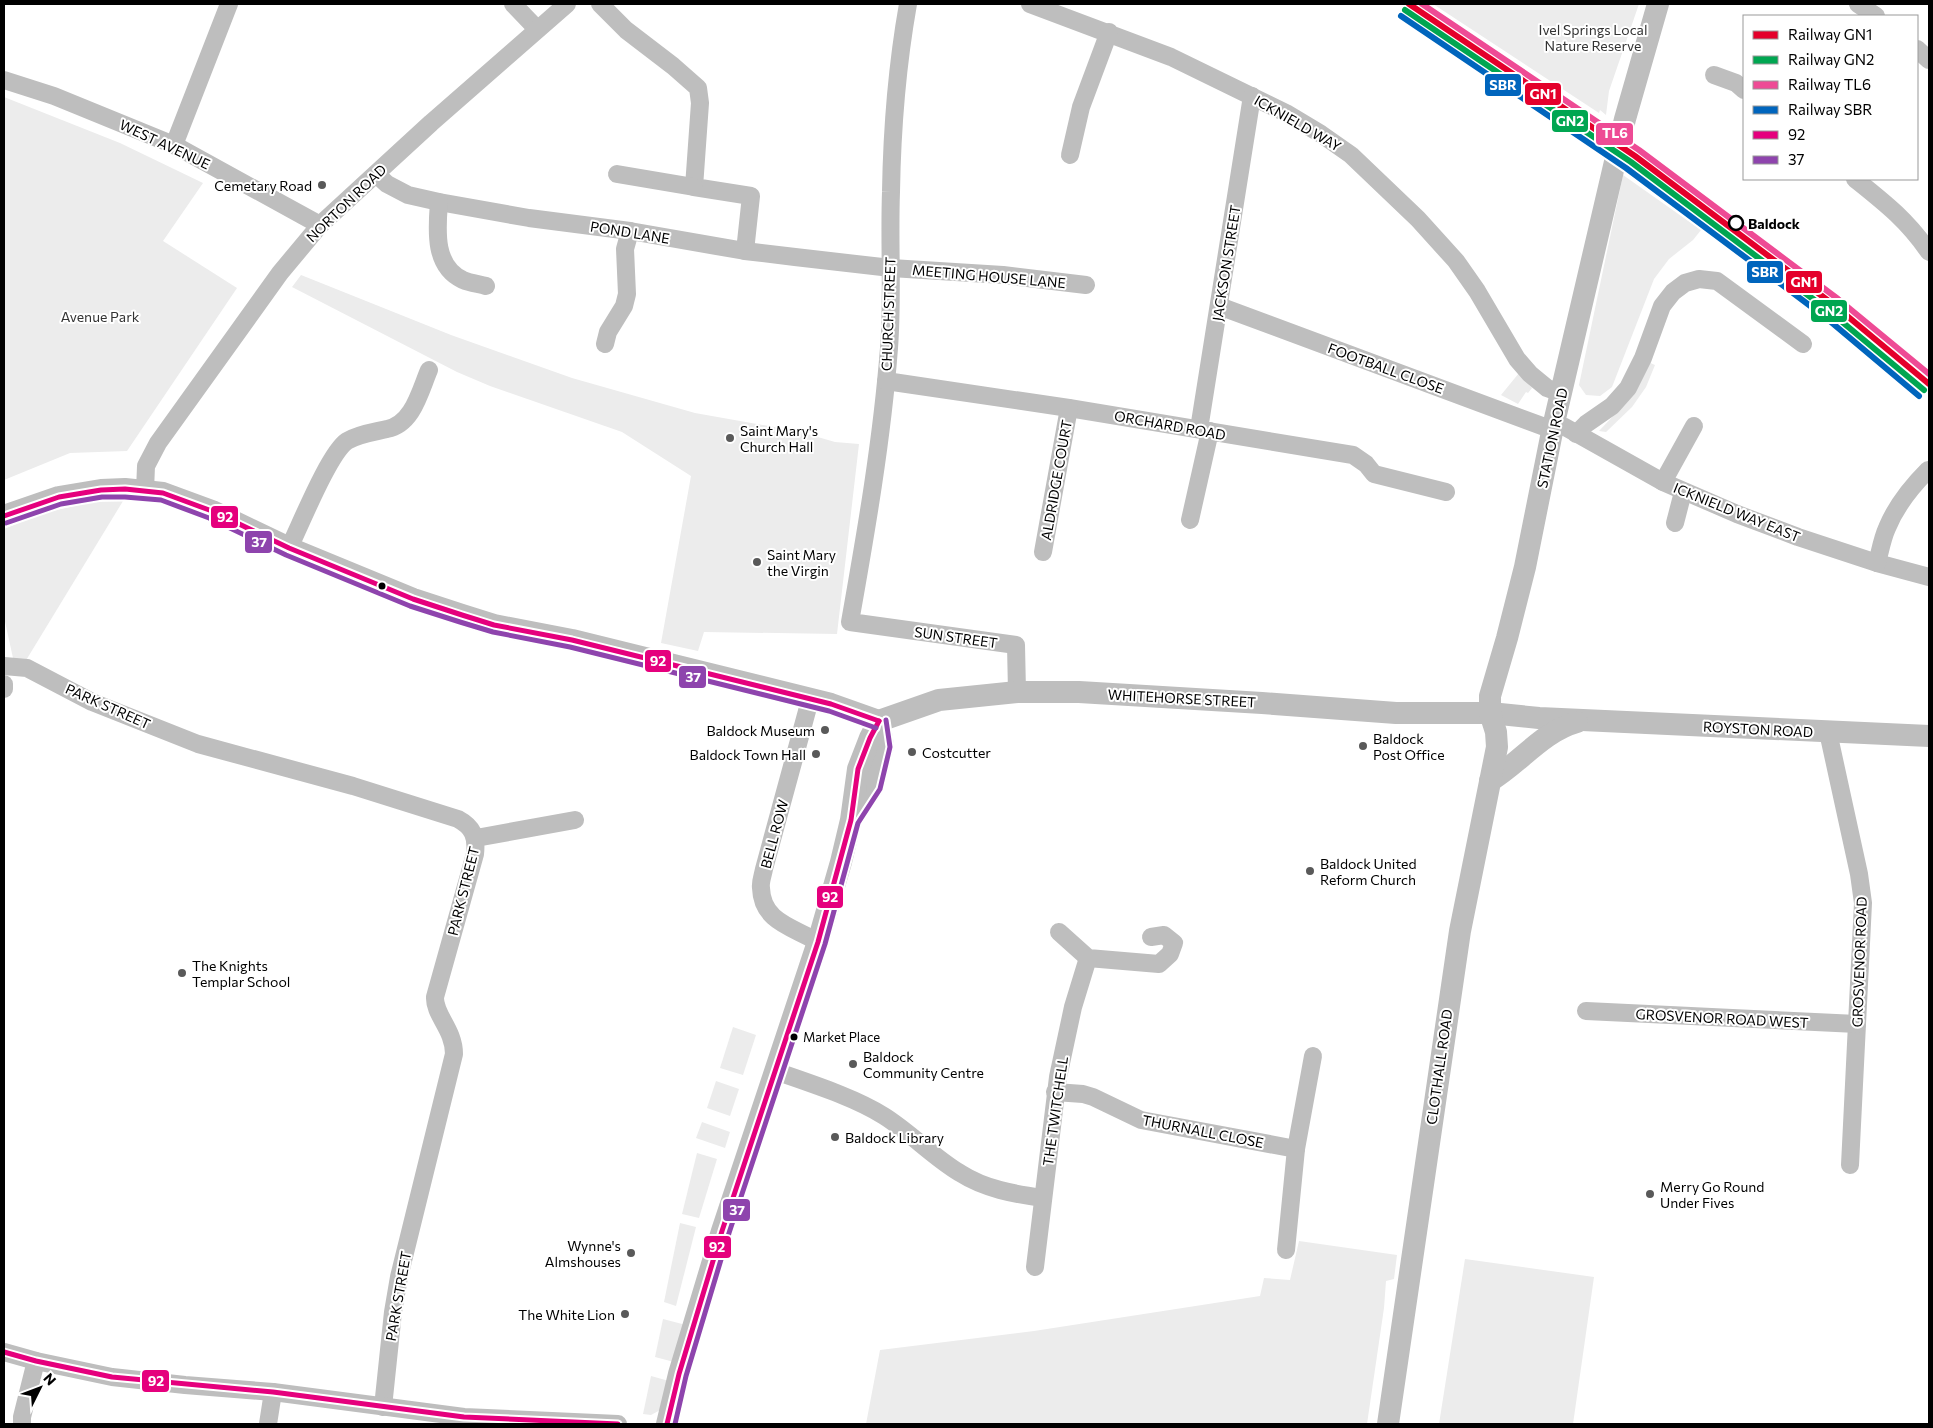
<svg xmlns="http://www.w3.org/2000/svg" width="1933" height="1428" viewBox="0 0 1933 1428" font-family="Commissioner,sans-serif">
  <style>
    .green { fill: #ececec }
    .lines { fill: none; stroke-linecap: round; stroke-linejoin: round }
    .minor { stroke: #bebebe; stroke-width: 18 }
    .major { stroke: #bebebe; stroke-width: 22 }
    .bus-1-casing { stroke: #fff; stroke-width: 9 }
    .bus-2-casing { stroke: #fff; stroke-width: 9 }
    .bus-1 { stroke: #e5007d; stroke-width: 5 }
    .bus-2 { stroke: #8e44ad; stroke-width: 5 }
    .rail-1-casing { stroke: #fff; stroke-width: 10 }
    .rail-2-casing { stroke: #fff; stroke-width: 10 }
    .rail-3-casing { stroke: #fff; stroke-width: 10 }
    .rail-4-casing { stroke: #fff; stroke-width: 10 }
    .rail-1 { stroke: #e4002b; stroke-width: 6 }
    .rail-2 { stroke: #00a651; stroke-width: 6 }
    .rail-3 { stroke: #ee4b95; stroke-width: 6 }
    .rail-4 { stroke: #0065bd; stroke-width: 6 }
    .poi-dot { fill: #595959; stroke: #fff; stroke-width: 2 }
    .stop-dot { fill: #fff; stroke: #000; stroke-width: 2.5 }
    .bus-dot { fill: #000; stroke: #fff; stroke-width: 2 }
    .labels { text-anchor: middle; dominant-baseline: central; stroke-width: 4; stroke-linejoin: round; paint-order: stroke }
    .bus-label { font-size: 13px; fill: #000; stroke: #fff; text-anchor: start }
    .park-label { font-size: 14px; fill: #333; stroke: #fff }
    .street-label { font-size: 14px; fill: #000; stroke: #fff }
    .poi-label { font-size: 14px; fill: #000; stroke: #fff; text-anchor: start }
    .stop-label { font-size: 14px; font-weight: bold; fill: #000; stroke: #fff; text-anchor: start }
    .line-badge { stroke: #fff; stroke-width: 2 }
    .badge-label { font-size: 14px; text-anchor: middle; font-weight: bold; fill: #fff }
  </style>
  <rect width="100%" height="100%" fill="#fff"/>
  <g class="green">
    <polygon points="1433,4 1639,4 1609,91 1606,115 1600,110 1599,113"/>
    <polygon points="4,97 120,143 203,183 163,241 237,288 127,451 70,453 4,480"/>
    <polygon points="1623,175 1701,230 1693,240 1669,259 1654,279 1612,387 1600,396 1586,395 1579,385"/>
    <polygon points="301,275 451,335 572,378 695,413 797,431 835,442 859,444 837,634 704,632 698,651 661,643 691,476 622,432 490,386 457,372 292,287"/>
    <polygon points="1648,362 1655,365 1646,387 1632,407 1606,432 1599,431 1617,412"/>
    <polygon points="1519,373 1532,388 1528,393 1526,392 1518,404 1501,395"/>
    <polygon points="123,501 25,662 13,658 4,617 4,529 43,513 93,502"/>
    <polygon points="733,1027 756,1035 743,1075 720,1068"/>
    <polygon points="716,1081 739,1089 730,1116 707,1108"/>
    <polygon points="702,1122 730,1132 725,1148 696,1138"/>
    <polygon points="697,1153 717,1159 699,1218 682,1214"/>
    <polygon points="680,1223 696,1227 676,1306 664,1302"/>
    <polygon points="1299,1241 1397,1255 1394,1279 1386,1281 1384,1308 1367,1424 866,1424 880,1350 1034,1331 1260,1296 1264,1278 1290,1280"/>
    <polygon points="1465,1259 1594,1277 1573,1424 1439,1424"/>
    <polygon points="663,1319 686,1325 674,1362 655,1357"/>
    <polygon points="651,1376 669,1381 662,1409 651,1415 643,1414"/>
  </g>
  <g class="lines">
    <g class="minor">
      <polyline points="513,4 537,29"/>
      <polyline points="600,4 626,30 673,66 698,88 700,103 694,187 751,196 745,251"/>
      <path d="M908 4C897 66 892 130 891 192 889 244 893 296 889 348 882 440 866 532 850 622L1016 645 1017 692"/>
      <polyline points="1030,4 1171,57 1286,113 1321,134 1351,155 1418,219 1456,261 1477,291 1517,359 1530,374 1547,388 1561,393"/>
      <polyline points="1858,4 1876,16"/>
      <polyline points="1917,49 1929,60"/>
      <polyline points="1714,75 1736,83 1744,90"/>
      <polyline points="4,80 54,96 174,145 320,225"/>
      <polyline points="174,145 229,4"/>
      <polyline points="1070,155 1081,107 1109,32"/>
      <polyline points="376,174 387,184 408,195 439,202 529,218 630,231 745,251 795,257 891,268 1003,275 1086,285"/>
      <polyline points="617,174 694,187"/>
      <path d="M1855 179C1885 203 1907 220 1929 252"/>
      <path d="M439 202C437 229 433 266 463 280 470 283 479 284 486 286"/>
      <polyline points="1219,306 1542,426 1565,427 1663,482 1737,514 1798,537 1877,563 1929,577"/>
      <polyline points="605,344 608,332 624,306 627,294 625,249 630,231"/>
      <polyline points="886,381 1069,408 1353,455 1366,464 1374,474 1446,492"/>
      <polyline points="1199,429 1252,96"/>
      <polyline points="1576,434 1586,424 1612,406 1628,388 1643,358 1662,306 1673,292 1685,283 1699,279 1717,281 1803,344"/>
      <polyline points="1663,482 1694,426"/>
      <polyline points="145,491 146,466 158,443 280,273 320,225 431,123 567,4"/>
      <polyline points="1190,520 1210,431"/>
      <polyline points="1675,523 1683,492"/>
      <path d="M289 548C300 526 329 453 347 441 358 434 374 432 387 429 413 424 420 391 429 370"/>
      <polyline points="1043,552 1069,408"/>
      <path d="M1877 563C1880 552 1882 539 1887 528 1896 506 1911 487 1928 470"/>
      <path d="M4 666 27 668 92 702 198 744 353 786 458 819C473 827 477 837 475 854L435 997C434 1015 454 1029 454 1054L399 1277 393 1312 383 1407"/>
      <polyline points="4,684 4,689"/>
      <path d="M810 700 764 869C763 875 760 882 761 888 762 922 793 927 818 942"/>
      <polyline points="1828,732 1859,874 1863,903 1850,1165"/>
      <polyline points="476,838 575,820"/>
      <polyline points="1059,932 1088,958 1159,964 1170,954 1174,943 1164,935 1151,937"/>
      <polyline points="1586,1011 1857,1024"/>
      <path d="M775 1071C809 1083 854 1097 884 1116 911 1133 933 1157 960 1173 985 1189 1014 1194 1043 1198"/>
      <polyline points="1055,1092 1083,1094 1093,1097 1141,1120 1296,1149"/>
      <polyline points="1286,1250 1296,1149 1313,1056"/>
      <polyline points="1035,1267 1058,1077 1073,1007 1088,958"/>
      <polyline points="4,1352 36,1361 112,1377 185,1385 273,1392 464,1417 618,1424"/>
      <polyline points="22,1424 22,1417 36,1361"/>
      <polyline points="268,1424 273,1392"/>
    </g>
    <g class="major">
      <polyline points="4,516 59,497 101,490 125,489 163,493 212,511 289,548 413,599 462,615 494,625 572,640 831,704 879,721"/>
      <polyline points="879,721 939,700 1017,692 1079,692 1262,703 1396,713 1490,713 1539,718 1929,736"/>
      <path d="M1490 781C1521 762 1542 732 1577 722"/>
      <polyline points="854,815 873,787 883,746 879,721"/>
      <polyline points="667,1424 679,1374 722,1231 818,942 841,862 851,820 858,769 870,738 879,721"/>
      <polyline points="1388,1424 1460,931 1497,747 1496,732 1490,713 1490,696 1507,638 1525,567 1553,427 1625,119 1658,4"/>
    </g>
    <g class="bus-1-casing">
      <g id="bus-1">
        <polyline points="4,516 59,497 101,490 125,489 163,493 212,511 289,548 413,599 462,615 494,625 572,640 831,704 879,721"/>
        <polyline points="4,1352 36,1361 112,1377 273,1392 464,1417 618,1424"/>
        <polyline points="667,1424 679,1374 722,1231 818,942 851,820 858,769 870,738 879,721"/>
      </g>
    </g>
    <g class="bus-2-casing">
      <g id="bus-2">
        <polyline points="6,523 61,504 102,497 125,497 161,500 209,518 286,555 410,606 460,622 493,632 570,647 829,711 876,728"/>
        <polyline points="675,1424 686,1376 729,1233 825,944 858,823 880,789 890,747 886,720"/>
      </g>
    </g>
    <use href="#bus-1" class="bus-1"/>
    <use href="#bus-2" class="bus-2"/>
    <g class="rail-1-casing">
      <polyline id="rail-1" points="1409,4 1635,156 1834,305 1929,384"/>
    </g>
    <g class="rail-2-casing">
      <polyline id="rail-2" points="1405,10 1631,162 1829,311 1924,390"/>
    </g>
    <g class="rail-3-casing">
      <polyline id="rail-3" points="1422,4 1639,150 1838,299 1929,374"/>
    </g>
    <g class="rail-4-casing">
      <polyline id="rail-4" points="1401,16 1626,168 1825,317 1919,396"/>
    </g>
    <use href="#rail-1" class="rail-1"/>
    <use href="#rail-2" class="rail-2"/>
    <use href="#rail-3" class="rail-3"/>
    <use href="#rail-4" class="rail-4"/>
  </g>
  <g class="poi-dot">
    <circle cx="322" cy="185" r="5"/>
    <circle cx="730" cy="438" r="5"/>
    <circle cx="757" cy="562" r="5"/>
    <circle cx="825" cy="730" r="5"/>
    <circle cx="1363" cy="746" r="5"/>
    <circle cx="912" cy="752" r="5"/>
    <circle cx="816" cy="754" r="5"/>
    <circle cx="1310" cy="871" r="5"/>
    <circle cx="182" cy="973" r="5"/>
    <circle cx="853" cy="1064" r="5"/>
    <circle cx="835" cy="1137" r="5"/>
    <circle cx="1650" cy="1194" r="5"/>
    <circle cx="631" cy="1253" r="5"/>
    <circle cx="625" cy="1314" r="5"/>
  </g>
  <circle class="stop-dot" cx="1736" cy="223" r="7"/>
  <g class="bus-dot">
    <circle cx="382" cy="586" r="4.5"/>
    <circle cx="794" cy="1037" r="4.5"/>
  </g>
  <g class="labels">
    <g class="bus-label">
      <text x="803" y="1037">Market Place</text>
    </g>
    <g class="park-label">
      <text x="1593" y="29">Ivel Springs Local<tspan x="1593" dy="16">Nature Reserve</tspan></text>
      <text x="100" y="316">Avenue Park</text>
    </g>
    <g class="street-label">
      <text transform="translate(1298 123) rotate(30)">ICKNIELD WAY</text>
      <text transform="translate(165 144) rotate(25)">WEST AVENUE</text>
      <text transform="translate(346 203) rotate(-44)">NORTON ROAD</text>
      <text transform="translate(630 232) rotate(9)">POND LANE</text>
      <text transform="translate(1226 263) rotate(-81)">JACKSON STREET</text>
      <text transform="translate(989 276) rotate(5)">MEETING HOUSE LANE</text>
      <text transform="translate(888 314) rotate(-88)">CHURCH STREET</text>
      <text transform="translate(1386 368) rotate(20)">FOOTBALL CLOSE</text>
      <text transform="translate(1170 425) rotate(10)">ORCHARD ROAD</text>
      <text transform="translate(1552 438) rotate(-78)">STATION ROAD</text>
      <text transform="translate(1056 480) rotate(-80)">ALDRIDGE COURT</text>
      <text transform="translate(1737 512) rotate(22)">ICKNIELD WAY EAST</text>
      <text transform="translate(956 637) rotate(8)">SUN STREET</text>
      <text transform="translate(1182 698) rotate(3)">WHITEHORSE STREET</text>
      <text transform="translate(108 706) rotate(24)">PARK STREET</text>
      <text transform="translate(1758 729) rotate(3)">ROYSTON ROAD</text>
      <text transform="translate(774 834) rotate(-75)">BELL ROW</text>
      <text transform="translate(463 891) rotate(-76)">PARK STREET</text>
      <text transform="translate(1859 962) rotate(-88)">GROSVENOR ROAD</text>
      <text transform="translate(1722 1018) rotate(3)">GROSVENOR ROAD WEST</text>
      <text transform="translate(1439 1067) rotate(-82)">CLOTHALL ROAD</text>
      <text transform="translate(1055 1111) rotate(-82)">THE TWITCHELL</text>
      <text transform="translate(1203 1131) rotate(11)">THURNALL CLOSE</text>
      <text transform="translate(398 1296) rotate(-80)">PARK STREET</text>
    </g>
    <g class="poi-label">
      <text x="312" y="185" text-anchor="end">Cemetary Road</text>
      <text x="740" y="430">Saint Mary's<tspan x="740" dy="16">Church Hall</tspan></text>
      <text x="767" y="554">Saint Mary<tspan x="767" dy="16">the Virgin</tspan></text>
      <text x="815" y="730" text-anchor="end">Baldock Museum</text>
      <text x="1373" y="738">Baldock<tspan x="1373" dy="16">Post Office</tspan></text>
      <text x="922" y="752">Costcutter</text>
      <text x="806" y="754" text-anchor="end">Baldock Town Hall</text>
      <text x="1320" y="863">Baldock United<tspan x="1320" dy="16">Reform Church</tspan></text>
      <text x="192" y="965">The Knights<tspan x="192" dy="16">Templar School</tspan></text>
      <text x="863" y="1056">Baldock<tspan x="863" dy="16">Community Centre</tspan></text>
      <text x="845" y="1137">Baldock Library</text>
      <text x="1660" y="1186">Merry Go Round<tspan x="1660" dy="16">Under Fives</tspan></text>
      <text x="621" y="1245" text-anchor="end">Wynne's<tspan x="621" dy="16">Almshouses</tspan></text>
      <text x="615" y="1314" text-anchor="end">The White Lion</text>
    </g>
    <g class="stop-label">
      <text x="1748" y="223">Baldock</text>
    </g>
  </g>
  <g class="line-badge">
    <rect x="1484" y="73" width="38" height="24" rx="5" fill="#0065bd"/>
    <rect x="1524" y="82" width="38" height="24" rx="5" fill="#e4002b"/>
    <rect x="1551" y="109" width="38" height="24" rx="5" fill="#00a651"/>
    <rect x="1595" y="122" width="39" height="24" rx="5" fill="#ee4b95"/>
    <rect x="1746" y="260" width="38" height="24" rx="5" fill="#0065bd"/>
    <rect x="1785" y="270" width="38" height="24" rx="5" fill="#e4002b"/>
    <rect x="1810" y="299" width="38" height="24" rx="5" fill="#00a651"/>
    <rect x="210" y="505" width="29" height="24" rx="5" fill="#e5007d"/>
    <rect x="244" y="530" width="29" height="24" rx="5" fill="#8e44ad"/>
    <rect x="644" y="649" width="28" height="24" rx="5" fill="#e5007d"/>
    <rect x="678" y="665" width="29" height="24" rx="5" fill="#8e44ad"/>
    <rect x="816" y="885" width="28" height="24" rx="5" fill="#e5007d"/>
    <rect x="722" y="1198" width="29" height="24" rx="5" fill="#8e44ad"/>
    <rect x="703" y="1235" width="29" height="24" rx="5" fill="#e5007d"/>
    <rect x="141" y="1369" width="29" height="24" rx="5" fill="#e5007d"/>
  </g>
  <g class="badge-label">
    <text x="1503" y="90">SBR</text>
    <text x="1543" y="99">GN1</text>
    <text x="1570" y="126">GN2</text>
    <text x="1615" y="138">TL6</text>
    <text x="1765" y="277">SBR</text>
    <text x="1804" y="287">GN1</text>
    <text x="1829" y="316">GN2</text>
    <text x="225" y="522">92</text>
    <text x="259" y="547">37</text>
    <text x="658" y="666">92</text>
    <text x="693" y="682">37</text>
    <text x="830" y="902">92</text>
    <text x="737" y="1215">37</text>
    <text x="717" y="1252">92</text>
    <text x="156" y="1386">92</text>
  </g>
  <rect width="1933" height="1428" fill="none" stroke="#000000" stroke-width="10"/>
  <rect x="1743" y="15" width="175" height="165" fill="#ffffff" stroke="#999999"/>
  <rect x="1753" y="31" width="25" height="8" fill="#e4002b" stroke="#999999"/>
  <text x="1788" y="40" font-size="15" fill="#000000">Railway GN1</text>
  <rect x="1753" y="56" width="25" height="8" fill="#00a651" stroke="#999999"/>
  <text x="1788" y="65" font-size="15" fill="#000000">Railway GN2</text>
  <rect x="1753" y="81" width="25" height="8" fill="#ee4b95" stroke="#999999"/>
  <text x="1788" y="90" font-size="15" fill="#000000">Railway TL6</text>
  <rect x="1753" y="106" width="25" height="8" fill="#0065bd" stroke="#999999"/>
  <text x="1788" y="115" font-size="15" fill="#000000">Railway SBR</text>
  <rect x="1753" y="131" width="25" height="8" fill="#e5007d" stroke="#999999"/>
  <text x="1788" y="140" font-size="15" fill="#000000">92</text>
  <rect x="1753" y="156" width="25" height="8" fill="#8e44ad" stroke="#999999"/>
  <text x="1788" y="165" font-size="15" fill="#000000">37</text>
  <g transform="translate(40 1388) rotate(48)" stroke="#ffffff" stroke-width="4" paint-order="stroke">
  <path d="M0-4L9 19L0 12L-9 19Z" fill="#000000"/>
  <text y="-8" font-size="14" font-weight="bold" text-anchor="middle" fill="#000000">N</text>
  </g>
</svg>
